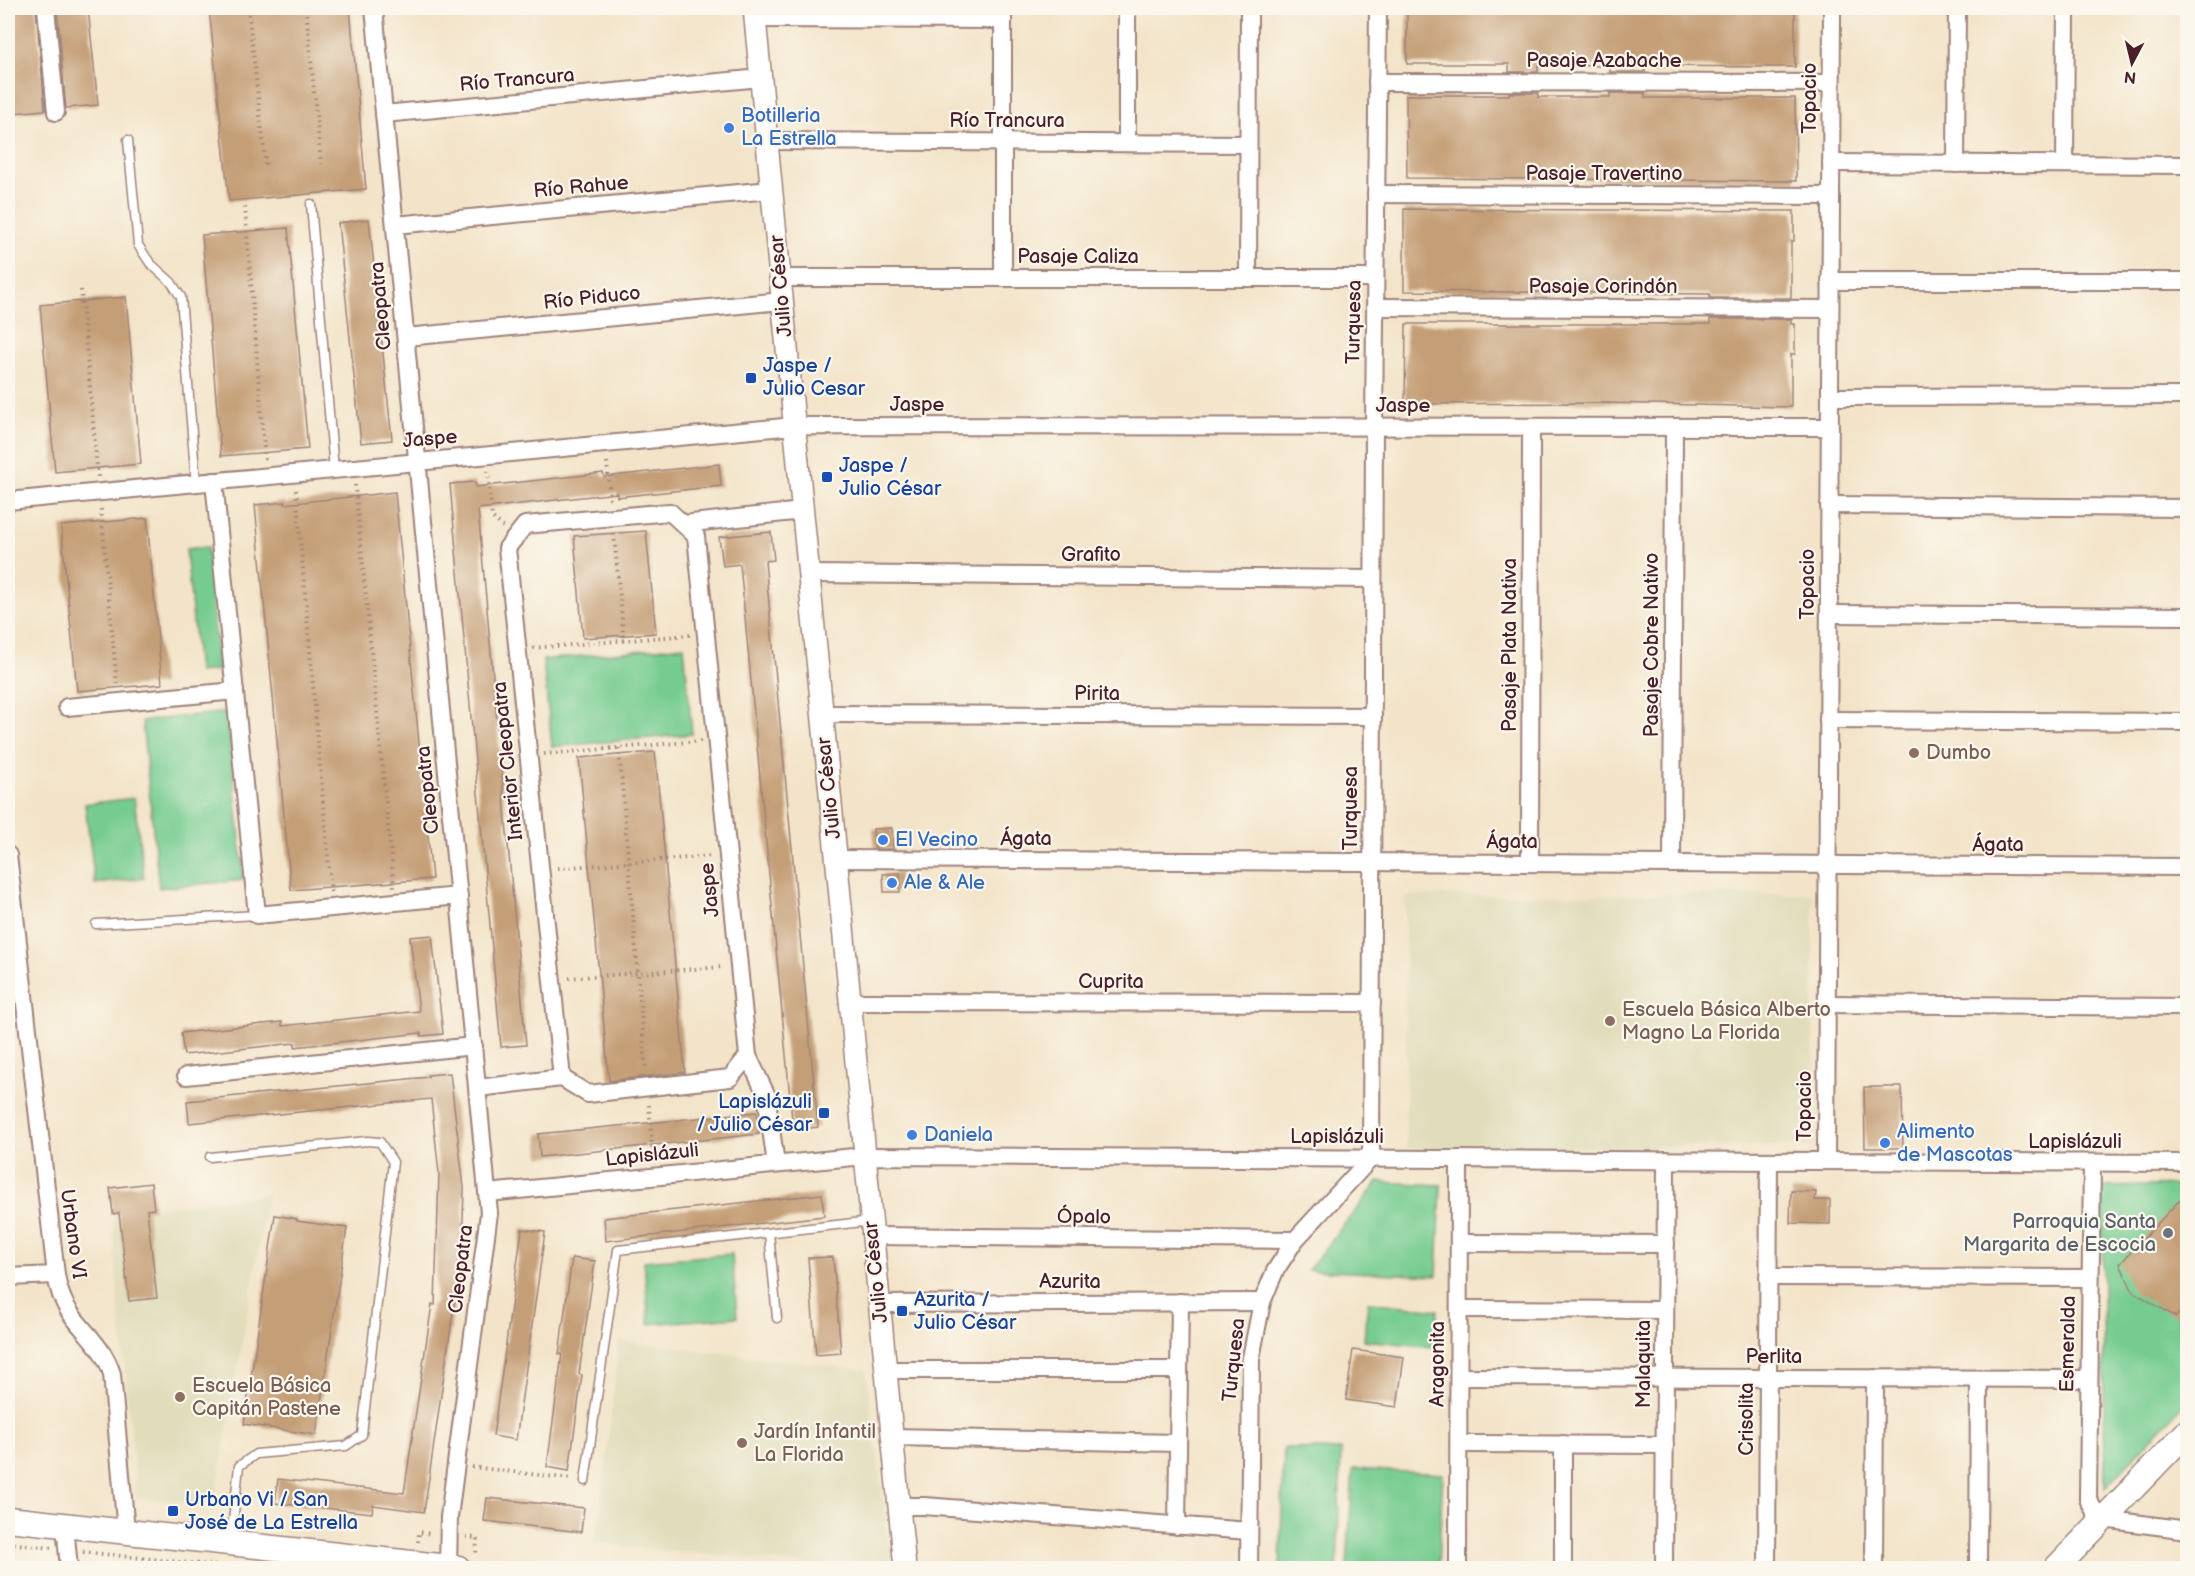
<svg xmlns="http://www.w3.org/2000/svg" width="2195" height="1576" viewBox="0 0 2195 1576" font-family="'Balsamiq Sans',sans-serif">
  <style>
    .built { fill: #e1dcba }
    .green { fill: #76cc90; stroke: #60765e; stroke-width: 1.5 }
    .building { fill: #c49e76 }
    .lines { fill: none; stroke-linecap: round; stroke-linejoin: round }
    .service-casing { stroke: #9e827a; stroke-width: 11 }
    .minor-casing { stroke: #9e827a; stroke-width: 20 }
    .tertiary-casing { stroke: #9e827a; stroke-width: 24 }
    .secondary-casing { stroke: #9e827a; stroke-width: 27 }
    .path { stroke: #9e827a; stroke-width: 4; stroke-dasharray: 1.5 4.5; stroke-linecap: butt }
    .service { stroke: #fff; stroke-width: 8 }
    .minor { stroke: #fff; stroke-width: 16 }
    .tertiary { stroke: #fff; stroke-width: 21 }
    .secondary { stroke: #fff; stroke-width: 24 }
    .shop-dot { fill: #3f7fe0; stroke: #fbf7ec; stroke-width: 2 }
    .transit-dot { fill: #1a4fb4; stroke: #fbf7ec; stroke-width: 2 }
    .education-dot { fill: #8d6e63; stroke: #fbf7ec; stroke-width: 2 }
    .worship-dot { fill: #6b7280; stroke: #fbf7ec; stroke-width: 2 }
    .labels { text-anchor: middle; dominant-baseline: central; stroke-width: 4.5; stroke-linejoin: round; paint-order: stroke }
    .street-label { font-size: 20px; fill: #4a1f2b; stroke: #fbf7ec }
    .shop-label { font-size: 20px; fill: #366cbe; stroke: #fbf7ec; text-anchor: start }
    .transit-label { font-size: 20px; fill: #164399; stroke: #fbf7ec; text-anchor: start }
    .education-label { font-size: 20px; fill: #785e54; stroke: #fbf7ec; text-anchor: start }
    .worship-label { font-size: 20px; fill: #5b616d; stroke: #fbf7ec; text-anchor: end }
  </style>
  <rect width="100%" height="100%" fill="#fbf7ec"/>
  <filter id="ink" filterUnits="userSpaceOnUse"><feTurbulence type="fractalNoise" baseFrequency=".0167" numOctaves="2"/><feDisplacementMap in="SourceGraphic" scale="12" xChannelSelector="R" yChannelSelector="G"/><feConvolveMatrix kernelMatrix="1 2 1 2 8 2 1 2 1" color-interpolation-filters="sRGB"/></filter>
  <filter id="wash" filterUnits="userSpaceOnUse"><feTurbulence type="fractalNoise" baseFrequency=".008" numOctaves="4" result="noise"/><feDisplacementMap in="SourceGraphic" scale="24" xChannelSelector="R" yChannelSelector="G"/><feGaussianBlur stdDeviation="1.35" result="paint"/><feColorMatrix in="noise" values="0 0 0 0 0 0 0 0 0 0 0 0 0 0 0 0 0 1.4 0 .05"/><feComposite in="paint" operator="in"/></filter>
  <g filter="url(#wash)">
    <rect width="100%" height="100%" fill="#f3e4c9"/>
    <g class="built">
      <polygon points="1813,894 1814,1146 1406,1148 1405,896"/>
      <polygon points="268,1194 214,1505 137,1498 118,1296 113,1214"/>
      <polygon points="619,1341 866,1370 892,1568 843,1568 594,1543 600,1516"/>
    </g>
    <g class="green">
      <polygon points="207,547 219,670 198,672 186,549"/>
      <polygon points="684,646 692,734 552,747 543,660"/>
      <polygon points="227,712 244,880 159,888 142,721"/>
      <polygon points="134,798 144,878 95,884 85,804"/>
      <polygon points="1378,1182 1441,1185 1437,1276 1308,1270"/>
      <polygon points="2188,1185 2187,1401 2105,1488 2102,1187"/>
      <polygon points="732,1254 737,1317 649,1324 644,1261"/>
      <polygon points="1368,1302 1438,1310 1434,1347 1364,1340"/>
      <polygon points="1284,1448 1341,1450 1337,1568 1280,1568"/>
      <polygon points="1353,1469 1443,1474 1438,1568 1347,1568"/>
    </g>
    <g id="blocks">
      <g class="building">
        <polygon points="8,8 36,8 45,110 14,113 8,47"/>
        <polygon points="57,8 88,8 98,105 66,108"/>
        <polygon points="209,8 238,8 238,12 281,8 350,8 366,189 229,201"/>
        <polygon points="1407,8 1795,8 1795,67 1645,66 1645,72 1610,72 1610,66 1538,65 1538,72 1509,72 1509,64 1407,64"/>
        <polygon points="1509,93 1538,93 1538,97 1610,97 1610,93 1645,93 1645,98 1795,98 1796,181 1407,178 1406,95 1509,95"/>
        <polygon points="1404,209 1794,211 1794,241 1791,241 1791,298 1710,298 1710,294 1404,291"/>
        <polygon points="369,219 392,440 361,443 338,223"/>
        <polygon points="288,228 308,449 221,456 202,235"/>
        <polygon points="126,297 141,464 55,472 40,305"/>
        <polygon points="1710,319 1791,319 1791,324 1795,324 1795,354 1791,354 1791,407 1605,403 1405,404 1406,324 1710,324"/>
        <polygon points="719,464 721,486 617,497 617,493 478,509 526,1045 501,1047 450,484 475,482 476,487 603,473 604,477"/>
        <polygon points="395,492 432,879 291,890 255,505 285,502 285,504"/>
        <polygon points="147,518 162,684 77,691 61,526"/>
        <polygon points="646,531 656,633 583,638 574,536"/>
        <polygon points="771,532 774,560 765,561 818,1127 793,1130 740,564 723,566 719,537"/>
        <polygon points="655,752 685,1072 609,1081 579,758"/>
        <polygon points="892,828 893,849 875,849 873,829"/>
        <polygon points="900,873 900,892 884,892 883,874"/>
        <polygon points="432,935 443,1034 421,1036 421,1033 295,1047 295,1043 184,1055 181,1033 282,1022 282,1026 419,1011 410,937"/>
        <polygon points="450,1073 464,1188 461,1285 457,1285 424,1512 373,1505 372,1513 275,1503 278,1479 404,1493 432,1304 435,1305 439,1173 431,1099 189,1123 187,1101 428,1077 428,1075"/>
        <polygon points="1864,1087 1902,1087 1903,1148 1865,1148"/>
        <polygon points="757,1112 759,1134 540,1157 538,1134"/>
        <polygon points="151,1183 154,1209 147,1210 157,1298 129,1301 119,1213 113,1214 110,1188"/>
        <polygon points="1791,1191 1816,1192 1815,1200 1830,1200 1830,1224 1790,1223"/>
        <polygon points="2187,1192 2187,1304 2176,1317 2133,1292 2120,1264"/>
        <polygon points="822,1194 824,1216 606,1241 604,1218"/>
        <polygon points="275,1215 297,1219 297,1221 347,1228 316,1435 244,1424"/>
        <polygon points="522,1229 545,1232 516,1440 493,1436"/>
        <polygon points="833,1257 841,1353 816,1355 808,1258"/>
        <polygon points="572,1258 595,1261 579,1374 582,1375 569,1471 547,1467 562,1354 559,1354"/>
        <polygon points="1353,1350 1404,1357 1397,1407 1346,1400"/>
        <polygon points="487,1498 584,1508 581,1532 484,1521"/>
      </g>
    </g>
  </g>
  <g filter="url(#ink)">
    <use href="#blocks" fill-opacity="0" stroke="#9e827a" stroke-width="1.5"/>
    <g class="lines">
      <g class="service-casing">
        <g id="service">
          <polyline points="128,140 138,245 150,263 171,282 181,297 196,483"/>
          <polyline points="311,204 334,470"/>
          <polyline points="96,924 257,915"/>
          <polyline points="210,1157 367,1141 380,1142 393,1162 362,1435 346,1446 256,1454 239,1466 231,1540"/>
          <polyline points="769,1233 777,1318"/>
          <polyline points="585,1481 618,1250 871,1221"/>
        </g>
      </g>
      <g class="minor-casing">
        <g id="minor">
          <polyline points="46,8 56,112"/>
          <polyline points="374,8 489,1213 449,1517 448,1568"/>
          <polyline points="755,19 1003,20"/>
          <polyline points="1377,82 1831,83"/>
          <polyline points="384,114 761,78"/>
          <polyline points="767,141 1248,144"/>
          <polyline points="1127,143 1127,8"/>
          <polyline points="1831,163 2188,165"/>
          <polyline points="1956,164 1957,8"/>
          <polyline points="2065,164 2066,8"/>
          <polyline points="1376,194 1831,196"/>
          <polyline points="395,225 771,190"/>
          <polyline points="780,278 1375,278"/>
          <polyline points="1003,278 1003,8"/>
          <polyline points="1248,278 1249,8"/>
          <polyline points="1830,281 2188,281"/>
          <polyline points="1375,307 1830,309"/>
          <polyline points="406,337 782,301"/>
          <polyline points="1830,397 2188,396"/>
          <polyline points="214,481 257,915 459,896"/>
          <polyline points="8,501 794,426 1830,427"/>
          <polyline points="1829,505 2188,508"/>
          <polygon points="670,512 696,536 748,1056 730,1078 588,1094 562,1078 507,548 525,525"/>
          <polyline points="683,524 802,511"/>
          <polyline points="808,574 1373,579"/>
          <polyline points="1829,614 2188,616"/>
          <polyline points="67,707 235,691"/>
          <polyline points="822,714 1373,716"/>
          <polyline points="1828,720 2188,722"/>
          <path d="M8 855 56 1275C58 1288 62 1300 69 1311 84 1333 104 1347 112 1374L126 1532"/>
          <polyline points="836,859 2188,867"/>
          <polyline points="1530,863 1531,427"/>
          <polyline points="1672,864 1674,427"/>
          <polyline points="850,1002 1372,1003"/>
          <polyline points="1826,1004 2188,1007"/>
          <polyline points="748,1056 766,1094 776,1164"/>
          <polyline points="186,1076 474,1046"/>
          <polyline points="478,1088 562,1078"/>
          <polyline points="1826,1161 1832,8"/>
          <polyline points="2092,1163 2088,1499 2096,1514 2103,1519 2188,1530"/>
          <polyline points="488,1193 864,1156 2188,1163"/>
          <polyline points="872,1236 1295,1240"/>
          <polyline points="1459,1243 1666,1244"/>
          <polyline points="8,1277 56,1275"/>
          <polyline points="1768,1277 2090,1278"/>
          <polyline points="879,1304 1262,1302"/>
          <polyline points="1459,1309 1665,1310"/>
          <polyline points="885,1370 1179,1370"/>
          <polyline points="1459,1377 2089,1379"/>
          <polyline points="892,1437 1178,1443"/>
          <polyline points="1459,1444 1665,1445"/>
          <polyline points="898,1506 924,1506 1249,1531"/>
          <polyline points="65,1526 69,1568"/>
          <polyline points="1177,1526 1180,1302"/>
          <polyline points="317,1553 317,1568"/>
          <polyline points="1249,1568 1251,1358 1262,1302 1275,1271 1295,1240 1371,1158 1374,427 1378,8"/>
          <polyline points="1458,1568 1459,1159"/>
          <polyline points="1563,1568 1563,1444"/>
          <polyline points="1664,1568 1666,1160"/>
          <polyline points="1767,1568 1769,1161"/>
          <polyline points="1874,1568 1875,1378"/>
          <polyline points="1978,1568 1979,1379"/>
        </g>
      </g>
      <g class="tertiary-casing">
        <polyline id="tertiary" points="754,8 905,1568"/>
      </g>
      <g class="secondary-casing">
        <g id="secondary">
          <polyline points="8,1519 458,1568"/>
          <polyline points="2056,1568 2188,1431"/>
        </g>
      </g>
      <g class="path">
        <polyline points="248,8 266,168"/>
        <polyline points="306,8 321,164"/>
        <polyline points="245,207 265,460"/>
        <polyline points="81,290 98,477"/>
        <polyline points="607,462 610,499"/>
        <polyline points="488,471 492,517 503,527"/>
        <polyline points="355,485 394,887"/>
        <polyline points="296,490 331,892"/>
        <polyline points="101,509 117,686"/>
        <polyline points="614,534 624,640"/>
        <polyline points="533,648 690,635"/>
        <polyline points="619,748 646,1071"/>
        <polyline points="544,754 701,741"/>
        <polyline points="558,868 712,856"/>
        <polyline points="569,978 723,967"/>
        <polyline points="649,1105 653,1160"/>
        <polyline points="472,1467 572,1479"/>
        <polyline points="466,1537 477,1538 476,1556"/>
        <polyline points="418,1542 419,1532 432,1534"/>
        <polyline points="8,1543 51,1548"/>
        <polyline points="83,1552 239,1568"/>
      </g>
      <use href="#service" class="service"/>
      <use href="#minor" class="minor"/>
      <use href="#tertiary" class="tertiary"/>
      <use href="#secondary" class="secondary"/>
    </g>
  </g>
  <g class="shop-dot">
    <circle cx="729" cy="128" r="6"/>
    <circle cx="883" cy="840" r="6"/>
    <circle cx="892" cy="883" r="6"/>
    <circle cx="912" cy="1135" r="6"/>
    <circle cx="1885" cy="1143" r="6"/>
  </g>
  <g class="transit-dot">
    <rect x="745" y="372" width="12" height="12" rx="3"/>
    <rect x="821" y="471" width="12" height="12" rx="3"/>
    <rect x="818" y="1107" width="12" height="12" rx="3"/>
    <rect x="896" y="1305" width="12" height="12" rx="3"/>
    <rect x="167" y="1505" width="12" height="12" rx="3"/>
  </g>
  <g class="education-dot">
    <circle cx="1914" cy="753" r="6"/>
    <circle cx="1610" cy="1021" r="6"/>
    <circle cx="180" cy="1397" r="6"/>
    <circle cx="742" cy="1443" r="6"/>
  </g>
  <circle class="worship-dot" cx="2168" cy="1233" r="6"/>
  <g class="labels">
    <g class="street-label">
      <text x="1604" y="61">Pasaje Azabache</text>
      <text transform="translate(517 80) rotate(-5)">Río Trancura</text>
      <text transform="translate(1810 98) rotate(-90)">Topacio</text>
      <text x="1007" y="121">Río Trancura</text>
      <text x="1604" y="174">Pasaje Travertino</text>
      <text transform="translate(581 187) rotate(-5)">Río Rahue</text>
      <text x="1078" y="257">Pasaje Caliza</text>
      <text transform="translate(781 286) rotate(-95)">Julio César</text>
      <text x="1603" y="287">Pasaje Corindón</text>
      <text transform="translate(592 298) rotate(-6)">Río Piduco</text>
      <text transform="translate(381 306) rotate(-95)">Cleopatra</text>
      <text transform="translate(1354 322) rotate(-89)">Turquesa</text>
      <text x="917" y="405">Jaspe</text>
      <text x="1403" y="406">Jaspe</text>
      <text transform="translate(430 439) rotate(-5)">Jaspe</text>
      <text x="1091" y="555">Grafito</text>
      <text transform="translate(1808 584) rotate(-90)">Topacio</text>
      <text transform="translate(1510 645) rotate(-90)">Pasaje Plata Nativa</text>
      <text transform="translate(1652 645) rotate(-90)">Pasaje Cobre Nativo</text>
      <text x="1097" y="694">Pirita</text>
      <text transform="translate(508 761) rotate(-96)">Interior Cleopatra</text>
      <text transform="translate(829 788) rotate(-96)">Julio César</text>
      <text transform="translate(428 790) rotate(-96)">Cleopatra</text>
      <text transform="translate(1351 808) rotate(-90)">Turquesa</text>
      <text x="1026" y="839">Ágata</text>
      <text x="1512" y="842">Ágata</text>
      <text x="1998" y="845">Ágata</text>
      <text transform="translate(710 890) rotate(-96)">Jaspe</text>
      <text x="1111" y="982">Cuprita</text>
      <text transform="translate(1805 1106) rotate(-90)">Topacio</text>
      <text x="1337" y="1137">Lapislázuli</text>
      <text x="2075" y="1142">Lapislázuli</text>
      <text transform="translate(652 1155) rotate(-6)">Lapislázuli</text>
      <text transform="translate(1084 1217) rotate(1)">Ópalo</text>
      <text transform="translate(73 1234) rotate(82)">Urbano VI</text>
      <text transform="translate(461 1269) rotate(-83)">Cleopatra</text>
      <text transform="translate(876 1272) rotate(-96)">Julio César</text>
      <text x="1070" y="1282">Azurita</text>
      <text transform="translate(2068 1344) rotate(-89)">Esmeralda</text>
      <text x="1774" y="1357">Perlita</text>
      <text transform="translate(1234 1360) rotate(-84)">Turquesa</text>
      <text transform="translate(1438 1364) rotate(-90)">Aragonita</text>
      <text transform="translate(1644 1364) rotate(-90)">Malaquita</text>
      <text transform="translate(1747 1419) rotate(-90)">Crisolita</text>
    </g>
    <g class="shop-label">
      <text x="741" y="116">Botilleria<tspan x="741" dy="23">La Estrella</tspan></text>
      <text x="895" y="840">El Vecino</text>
      <text x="904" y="883">Ale &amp; Ale</text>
      <text x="1897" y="1132">Alimento<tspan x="1897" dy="23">de Mascotas</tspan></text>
      <text x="924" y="1135">Daniela</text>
    </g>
    <g class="transit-label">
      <text x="763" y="366">Jaspe /<tspan x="763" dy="23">Julio Cesar</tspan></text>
      <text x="839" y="466">Jaspe /<tspan x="839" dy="23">Julio César</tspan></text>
      <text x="812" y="1102" text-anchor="end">Lapislázuli<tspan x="812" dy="23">/ Julio César</tspan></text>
      <text x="914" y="1300">Azurita /<tspan x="914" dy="23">Julio César</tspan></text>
      <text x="185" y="1500">Urbano Vi / San<tspan x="185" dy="23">José de La Estrella</tspan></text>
    </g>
    <g class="education-label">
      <text x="1926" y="753">Dumbo</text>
      <text x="1622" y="1010">Escuela Básica Alberto<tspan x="1622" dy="23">Magno La Florida</tspan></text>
      <text x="192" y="1386">Escuela Básica<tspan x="192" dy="23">Capitán Pastene</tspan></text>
      <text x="754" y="1432">Jardín Infantil<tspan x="754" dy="23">La Florida</tspan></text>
    </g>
    <g class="worship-label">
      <text x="2156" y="1222">Parroquia Santa<tspan x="2156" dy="23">Margarita de Escocia</tspan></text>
    </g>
  </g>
  <rect width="2195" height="1576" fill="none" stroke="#fbf7ec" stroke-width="30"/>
  <g transform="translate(2132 63) rotate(187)" stroke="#fbf7ec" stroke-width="4.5" paint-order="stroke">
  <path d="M0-4.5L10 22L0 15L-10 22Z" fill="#4a1f2b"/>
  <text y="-9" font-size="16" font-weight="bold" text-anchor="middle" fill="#4a1f2b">N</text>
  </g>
</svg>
